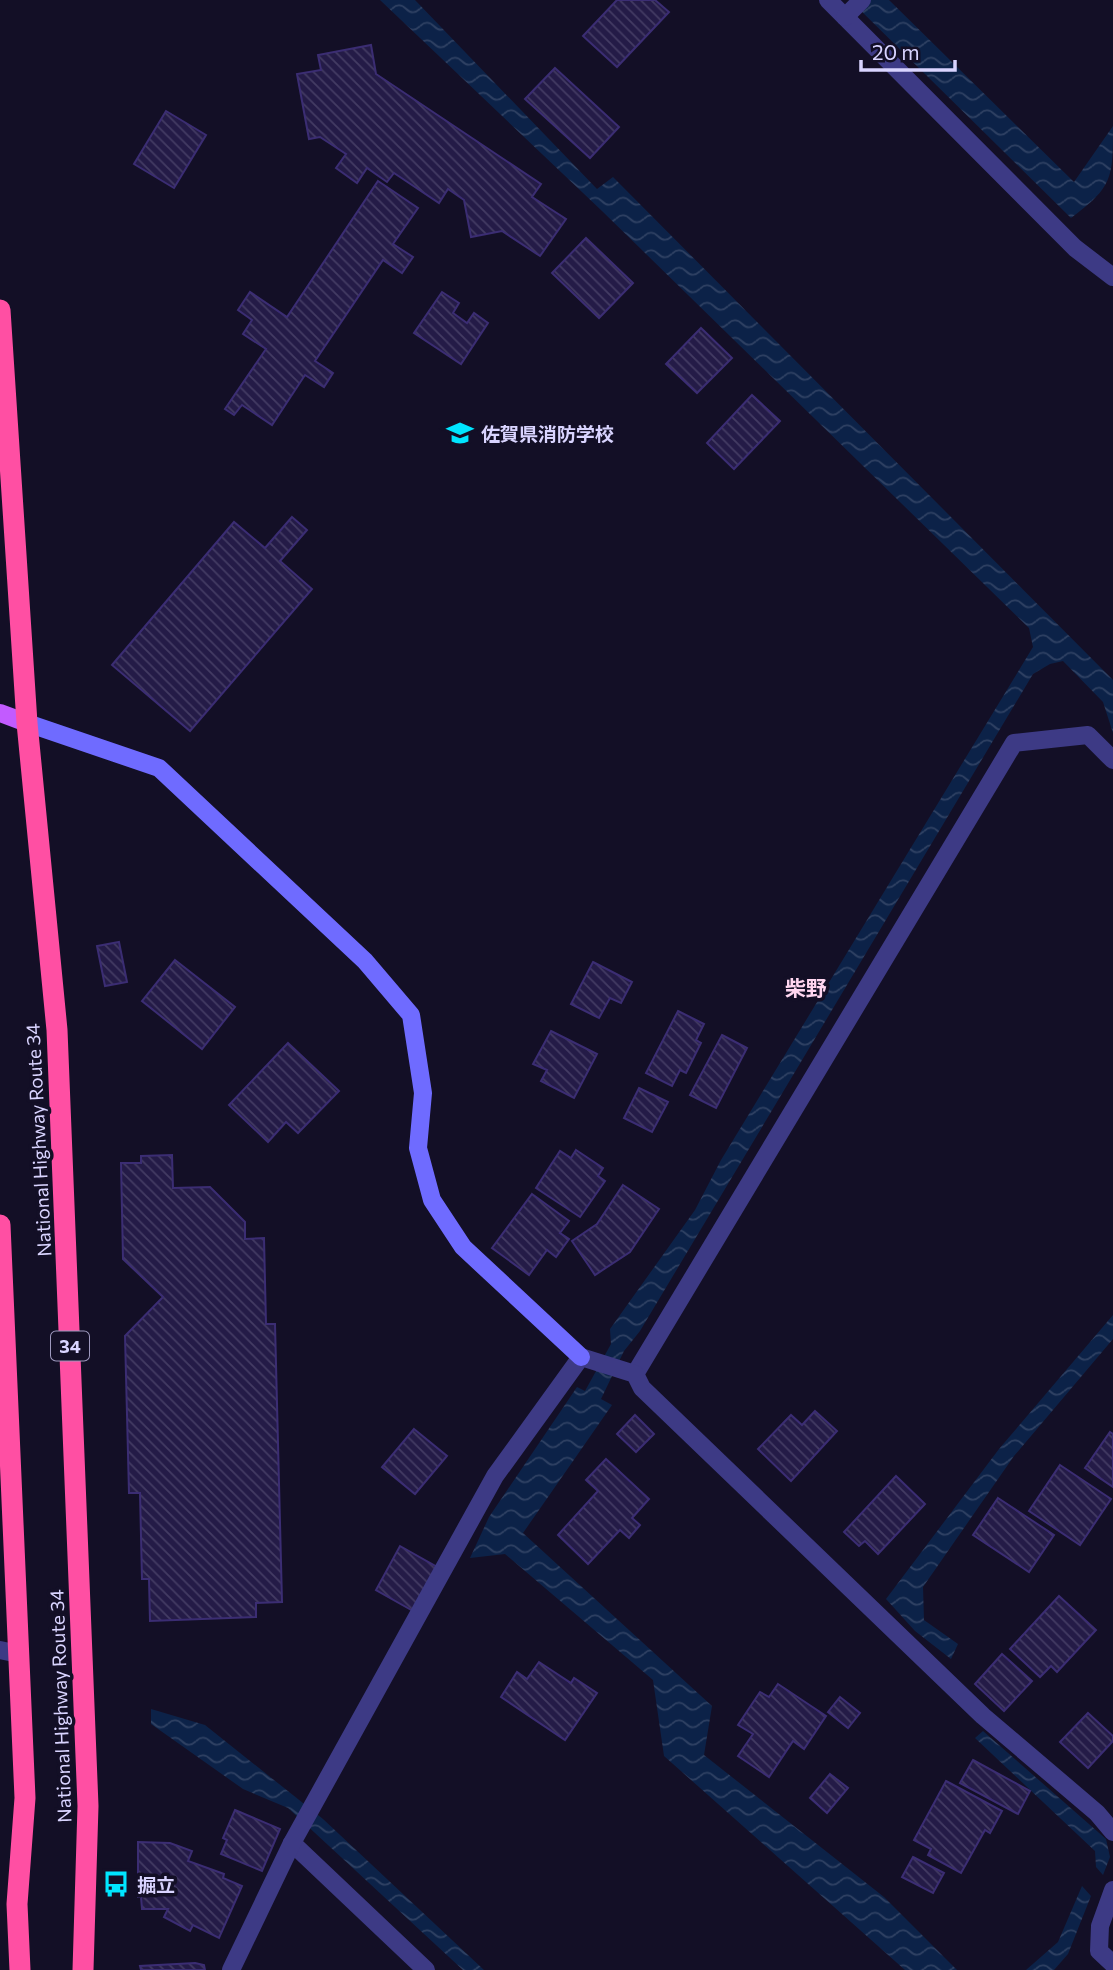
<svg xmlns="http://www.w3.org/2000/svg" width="1113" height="1970" viewBox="0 0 1113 1970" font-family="Commissioner,'Noto Sans JP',sans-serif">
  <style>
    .water { fill: url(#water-waves) }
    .building { fill: url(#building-back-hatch); stroke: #3b2d73; stroke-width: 2 }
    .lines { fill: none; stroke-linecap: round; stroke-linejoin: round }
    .street { stroke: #3d3a85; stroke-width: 18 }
    .secondary { stroke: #6f6bff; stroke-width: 18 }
    .primary { stroke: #c25bff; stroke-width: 18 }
    .highway { stroke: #ff4fa3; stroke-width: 21 }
    .labels { text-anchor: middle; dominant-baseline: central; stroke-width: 7; stroke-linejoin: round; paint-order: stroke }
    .shield { fill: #130f26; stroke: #9e99be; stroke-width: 2 }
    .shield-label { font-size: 18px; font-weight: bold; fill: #d9d4ff }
    .poi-label { font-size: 19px; font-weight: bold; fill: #d9d4ff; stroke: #130f26; text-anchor: start }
    .street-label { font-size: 19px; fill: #d9d4ff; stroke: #130f26 }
    .neighbourhood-label { font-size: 21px; font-weight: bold; fill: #ffd6f0; stroke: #130f26 }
  </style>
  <defs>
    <pattern id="water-waves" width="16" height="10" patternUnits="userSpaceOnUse" patternTransform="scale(1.75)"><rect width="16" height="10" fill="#0c2248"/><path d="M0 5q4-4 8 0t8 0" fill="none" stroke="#2f4163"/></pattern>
    <pattern id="building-back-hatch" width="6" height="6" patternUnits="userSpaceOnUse" patternTransform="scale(1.75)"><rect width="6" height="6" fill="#241b47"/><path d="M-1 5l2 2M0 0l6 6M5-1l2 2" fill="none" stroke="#433b63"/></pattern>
  </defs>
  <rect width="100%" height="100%" fill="#130f26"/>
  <g class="water">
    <polygon points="380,0 415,0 597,189 613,177 1113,680 1113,733 1103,702 1063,661 1050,664 1033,674 640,1331 624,1351 601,1399 612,1405 523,1533 712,1706 704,1755 884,1897 957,1970 905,1970 664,1756 653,1680 505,1554 470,1558 489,1517 577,1387 585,1391 611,1344 610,1329 695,1210 721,1160 1033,647 1029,628 602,211"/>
    <path d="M850 0H889L1074 182 1113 126C1113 178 1113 187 1071 218Z"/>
    <polygon points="1113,1315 1113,1339 1014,1456 923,1587 924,1620 958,1644 951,1659 915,1631 886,1599 999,1449"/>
    <polygon points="151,1709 205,1725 323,1819 484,1970 463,1970 288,1808 243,1789 151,1724"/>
    <polygon points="983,1731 1106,1839 1110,1857 1103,1875 1096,1867 1095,1851 975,1738"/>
    <polygon points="1082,1886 1091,1896 1068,1954 1054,1970 1026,1970 1058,1942"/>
  </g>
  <g class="building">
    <polygon points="617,0 655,0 669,12 617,67 583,36"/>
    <polygon points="371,45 376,74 541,184 532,197 566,219 540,256 502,231 471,237 464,200 448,189 439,203 394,173 387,182 367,168 357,183 336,168 346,154 320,137 309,139 297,74 321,70 318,55"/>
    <polygon points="555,68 619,127 590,158 525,99"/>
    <polygon points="166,111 206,135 174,188 134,164"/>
    <polygon points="378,181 418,208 393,244 413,257 402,273 383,260 315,361 333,373 324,387 305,375 272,425 242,405 234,415 225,409 266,349 243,334 252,320 238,310 250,292 287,317"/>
    <polygon points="586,238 633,283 599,318 552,273"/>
    <polygon points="442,292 459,303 453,313 467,323 474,313 488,323 461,364 414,333"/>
    <polygon points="701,328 732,358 697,393 666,364"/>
    <polygon points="752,395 780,421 734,469 707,443"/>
    <polygon points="292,517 307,530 280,561 312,589 190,731 112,665 234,522 265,548"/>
    <polygon points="119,942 127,982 105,986 97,946"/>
    <polygon points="175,960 235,1007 202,1049 142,1001"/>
    <polygon points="593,962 632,982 621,1003 610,998 599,1018 571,1004"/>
    <polygon points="678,1011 704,1024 696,1040 701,1043 686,1073 680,1070 672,1086 646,1073"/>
    <polygon points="551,1031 597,1054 574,1098 541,1081 547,1070 533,1064"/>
    <polygon points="722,1035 747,1048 716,1108 690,1095"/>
    <polygon points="288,1043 339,1091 298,1133 286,1122 268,1142 229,1105"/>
    <polygon points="639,1088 668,1102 652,1132 624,1118"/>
    <polygon points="576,1150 603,1168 598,1176 605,1181 580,1217 536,1188 560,1151 571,1158"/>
    <polygon points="172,1155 173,1188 210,1187 245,1222 245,1239 264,1238 266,1324 275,1324 282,1602 256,1603 256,1617 150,1621 149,1579 142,1579 140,1493 129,1493 125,1336 163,1297 123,1259 121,1163 141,1163 141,1156"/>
    <polygon points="623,1185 659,1209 630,1252 595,1275 572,1241 597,1224"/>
    <polygon points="532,1194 569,1221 560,1233 569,1239 556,1257 547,1250 529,1275 492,1248"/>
    <polygon points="815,1411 837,1431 791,1481 758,1449 791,1415 802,1425"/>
    <polygon points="635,1415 654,1434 636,1452 617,1434"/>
    <polygon points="414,1429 447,1456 415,1494 382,1467"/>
    <polygon points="1110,1432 1113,1434 1113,1487 1085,1468"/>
    <polygon points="606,1459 649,1499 632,1518 640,1525 629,1538 620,1530 588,1564 558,1535 598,1491 586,1480"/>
    <polygon points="1060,1465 1111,1499 1080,1545 1029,1511"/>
    <polygon points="896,1476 925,1504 878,1554 865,1541 859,1546 844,1532"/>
    <polygon points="998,1498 1054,1535 1029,1572 973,1535"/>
    <polygon points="400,1546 437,1567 413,1611 376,1590"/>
    <polygon points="1059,1596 1096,1630 1057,1672 1051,1666 1040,1677 1010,1649"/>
    <polygon points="1002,1654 1032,1681 1004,1711 975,1684"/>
    <polygon points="539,1662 571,1683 574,1678 597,1693 565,1740 501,1697 517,1672 527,1679"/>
    <polygon points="778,1684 826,1716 804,1749 793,1741 769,1777 738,1756 753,1734 738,1725 760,1692 769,1697"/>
    <polygon points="840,1697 860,1713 848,1728 828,1712"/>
    <polygon points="1088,1713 1113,1736 1113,1741 1088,1768 1060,1742"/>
    <polygon points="973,1760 1030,1791 1018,1814 960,1783"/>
    <polygon points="830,1774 848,1788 827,1813 810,1798"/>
    <polygon points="946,1781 1002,1811 990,1833 985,1830 961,1873 928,1855 931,1849 914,1840"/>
    <polygon points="235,1810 280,1829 262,1871 221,1854 227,1840 223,1838"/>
    <polygon points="138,1842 170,1843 192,1851 188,1861 224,1874 223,1878 242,1886 219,1938 193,1925 190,1931 164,1917 168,1909 142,1909 141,1897 138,1897"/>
    <polygon points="913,1857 944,1873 933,1893 902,1877"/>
    <polygon points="195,1963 204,1965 205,1970 141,1970 140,1966"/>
  </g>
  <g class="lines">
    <g class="street">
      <polyline points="828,0 1075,248 1113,277"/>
      <polyline points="845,17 862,0"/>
      <polyline points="635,1374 1014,743 1088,735 1113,760"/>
      <polyline points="0,1650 19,1654"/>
      <polyline points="292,1843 426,1970"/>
      <polyline points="1113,1890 1100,1926 1099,1951 1113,1964"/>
      <polyline points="231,1970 292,1843 495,1476 581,1357 635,1374 642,1388 983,1716 1097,1813 1113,1832"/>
    </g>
    <polyline class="secondary" points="27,723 159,768 365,961 411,1015 423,1093 418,1148 432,1200 463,1247 581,1357"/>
    <polyline class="primary" points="0,713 27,723"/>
    <g class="highway">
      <polyline points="0,310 27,723 57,1030 88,1806 83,1970"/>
      <polyline points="0,1225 25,1798 17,1904 20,1970"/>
    </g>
  </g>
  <defs>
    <g id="university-bare" transform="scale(2.1)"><path d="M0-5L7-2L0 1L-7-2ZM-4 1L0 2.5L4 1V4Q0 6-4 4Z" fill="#00e5ff" stroke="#130f26" stroke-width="2.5" paint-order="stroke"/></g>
    <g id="bus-bare" transform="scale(2.1)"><path d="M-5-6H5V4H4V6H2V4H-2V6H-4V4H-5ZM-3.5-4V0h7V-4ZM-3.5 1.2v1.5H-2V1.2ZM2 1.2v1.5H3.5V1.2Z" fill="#00e5ff" stroke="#130f26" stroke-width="2.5" paint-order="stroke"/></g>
  </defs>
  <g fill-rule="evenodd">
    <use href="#university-bare" x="460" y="433"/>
    <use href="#bus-bare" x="116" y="1884"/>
  </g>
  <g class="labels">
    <rect class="shield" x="51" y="1331.5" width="38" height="29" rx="5"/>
    <g class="shield-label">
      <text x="70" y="1346">34</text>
    </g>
    <g class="poi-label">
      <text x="481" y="433">佐賀県消防学校</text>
      <text x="137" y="1884">掘立</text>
    </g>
    <g class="street-label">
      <text transform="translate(38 1140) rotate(-93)">National Highway Route 34</text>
      <text transform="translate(60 1706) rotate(-92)">National Highway Route 34</text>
    </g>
    <g class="neighbourhood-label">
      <text x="806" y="987">柴野</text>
    </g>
  </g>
  <path d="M861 60v10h94v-10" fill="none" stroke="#d9d4ff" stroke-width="3.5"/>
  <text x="872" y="60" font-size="21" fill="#d9d4ff" stroke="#130f26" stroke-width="5" paint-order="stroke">20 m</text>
</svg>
